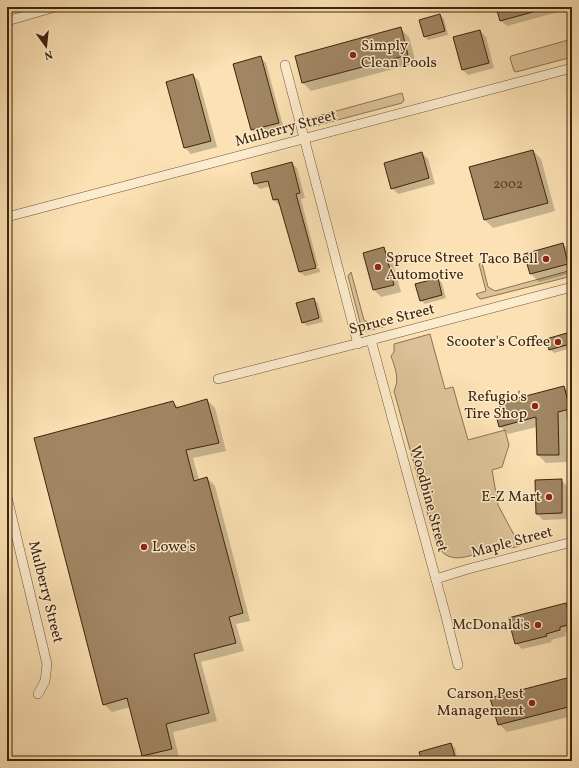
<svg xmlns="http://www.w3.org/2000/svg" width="579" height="768" viewBox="0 0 579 768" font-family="Vollkorn,serif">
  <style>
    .green { fill: #dbc197; stroke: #8d7252 }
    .shadow { fill: #0003 }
    .building { fill: #a18663; stroke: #3f240c }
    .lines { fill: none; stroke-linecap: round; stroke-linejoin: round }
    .street-casing { stroke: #6e5336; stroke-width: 10 }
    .street { stroke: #fcecce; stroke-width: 9 }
    .poi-dot { fill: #8f2418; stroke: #fcecce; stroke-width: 1.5 }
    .labels { text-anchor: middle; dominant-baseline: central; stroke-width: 3; stroke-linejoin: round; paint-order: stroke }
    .number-label { font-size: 13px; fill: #583c22 }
    .poi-label { font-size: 15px; fill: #3f240c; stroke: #fcecce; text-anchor: end }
    .street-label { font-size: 15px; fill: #3f240c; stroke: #fcecce }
  </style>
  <rect width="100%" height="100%" fill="#fbe1b3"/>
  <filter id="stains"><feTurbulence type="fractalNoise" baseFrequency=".005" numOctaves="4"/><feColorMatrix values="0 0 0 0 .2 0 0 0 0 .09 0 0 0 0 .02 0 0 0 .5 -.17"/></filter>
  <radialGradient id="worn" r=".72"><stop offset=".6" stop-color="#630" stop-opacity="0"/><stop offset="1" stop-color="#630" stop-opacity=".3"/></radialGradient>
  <g class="green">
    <polygon points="572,39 572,57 516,72 514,71 510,58 511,56"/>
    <polygon points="402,93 404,100 402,103 311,127 309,125 307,119"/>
    <polygon points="482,263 488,287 495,291 572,270 572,276 481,299 479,298 476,294 486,291 479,264"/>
    <polygon points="351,272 364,320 374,326 388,322 386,326 367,331 362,330 348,276"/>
    <path d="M430 334 445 389 453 387 468 440 505 430 509 445 502 467 492 470 498 505 520 546 506 549 505 547C496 550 487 552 477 554 459 559 447 562 436 544L394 391C400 379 395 368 391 356L394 352V344Z"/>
  </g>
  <g class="shadow">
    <polygon points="497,7 572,7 572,8 507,26 501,21"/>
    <polygon points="440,15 444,19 448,35 428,40 425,36"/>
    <polygon points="401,29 409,37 416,63 311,91 303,83"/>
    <polygon points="480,31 486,37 494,68 468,75 462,69"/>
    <polygon points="260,57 266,63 284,129 258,136 252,130 235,64"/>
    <polygon points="193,75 199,81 217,147 191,154 185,148"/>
    <polygon points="533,151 541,159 555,211 493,228 485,220"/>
    <polygon points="422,153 428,159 435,184 398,194 392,188"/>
    <polygon points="292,163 297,168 305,198 301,199 318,266 302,270 302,272 319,268 320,272 305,276 300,272 281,204 279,205 274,200 271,186 260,189 255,184 252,174"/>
    <polygon points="563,244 571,252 572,273 539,282 531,274"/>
    <polygon points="384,249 391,256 401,292 381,297 374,290 364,254"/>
    <polygon points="438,279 442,283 446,298 425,304 421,300"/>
    <polygon points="314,299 318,303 323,322 307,326 303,322"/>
    <polygon points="567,334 571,338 572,348 554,353 550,349"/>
    <polygon points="564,387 572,395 572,418 566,419 567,462 546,463 538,455 537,427 508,434 500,426"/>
    <polygon points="207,400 215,408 226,451 193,458 199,480 207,478 215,486 250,621 236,624 244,651 201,662 217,721 173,732 179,757 162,761 149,761 143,756 131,707 112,712 104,704 173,402 179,408"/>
    <polygon points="561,480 567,486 568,519 543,520 537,514"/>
    <polygon points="566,604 572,610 572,631 565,633 566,636 551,640 552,642 522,649 516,643"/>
    <polygon points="567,679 572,685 572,716 507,732 499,724"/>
    <polygon points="451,744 455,748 458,761 423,761"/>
  </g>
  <g class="building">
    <polygon points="496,7 539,7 540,10 500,21"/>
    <polygon points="440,14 445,31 424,37 419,20"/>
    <polygon points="401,27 408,55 302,83 295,56"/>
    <polygon points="480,30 489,63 462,70 453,37"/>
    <polygon points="261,56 279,123 251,130 233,64"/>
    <polygon points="193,74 211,141 184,148 166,82"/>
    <polygon points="533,150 548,203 484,220 469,167"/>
    <polygon points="422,152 429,178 391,189 384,163"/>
    <polygon points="292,162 300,193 296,194 316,268 299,272 278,199 273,200 268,181 254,184 251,173"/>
    <polygon points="563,243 568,264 530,274 524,254"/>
    <polygon points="384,247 394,285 373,290 363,253"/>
    <polygon points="438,278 442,295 420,301 415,284"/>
    <polygon points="314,298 319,318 302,323 296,303"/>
    <polygon points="567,333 570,344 549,350 546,339"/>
    <polygon points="564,386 570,409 558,412 559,455 537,455 536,417 499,427 496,415 502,414 499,403"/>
    <polygon points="207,399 219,443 186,450 194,481 207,477 243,613 229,617 236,643 194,654 209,713 166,724 172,749 142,756 127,698 103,705 34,438 173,401 176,408"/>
    <polygon points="562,479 562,513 536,514 535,480"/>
    <polygon points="566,603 567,607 569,607 572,617 572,624 560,627 560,630 546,634 547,636 515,644 508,618"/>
    <polygon points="567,678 572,700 572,706 498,725 490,698"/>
    <polygon points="451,743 455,757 441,761 422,761 419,752"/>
  </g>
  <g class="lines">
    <g class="street-casing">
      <g id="street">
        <polyline points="7,21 55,7"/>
        <polyline points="285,65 358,344"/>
        <polyline points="7,217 572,68"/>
        <polyline points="371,340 445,613 458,665"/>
        <polyline points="218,379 371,340 572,287"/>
        <polyline points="7,497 47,664 45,681 38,694"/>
        <polyline points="436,579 468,569 572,542"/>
      </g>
    </g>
    <use href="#street" class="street"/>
  </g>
  <g class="poi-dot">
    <circle cx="353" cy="55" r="4"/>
    <circle cx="546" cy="259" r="4"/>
    <circle cx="378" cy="267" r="4"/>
    <circle cx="558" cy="342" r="4"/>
    <circle cx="535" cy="406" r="4"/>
    <circle cx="549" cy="497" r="4"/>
    <circle cx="144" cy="547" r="4"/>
    <circle cx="538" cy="625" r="4"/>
    <circle cx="532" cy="703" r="4"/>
  </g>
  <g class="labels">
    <g class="number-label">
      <text x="508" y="185">2002</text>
    </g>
    <g class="poi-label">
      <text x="361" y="46" text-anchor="start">Simply<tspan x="361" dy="17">Clean Pools</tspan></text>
      <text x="386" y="258" text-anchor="start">Spruce Street<tspan x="386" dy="17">Automotive</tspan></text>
      <text x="538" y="259">Taco Bell</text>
      <text x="550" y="342">Scooter's Coffee</text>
      <text x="527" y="397">Refugio's<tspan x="527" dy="17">Tire Shop</tspan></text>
      <text x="541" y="497">E-Z Mart</text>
      <text x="152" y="547" text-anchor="start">Lowe's</text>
      <text x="530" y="625">McDonald's</text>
      <text x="524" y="694">Carson Pest<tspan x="524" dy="17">Management</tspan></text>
    </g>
    <g class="street-label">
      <text transform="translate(286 129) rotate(-15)">Mulberry Street</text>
      <text transform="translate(392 320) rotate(-14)">Spruce Street</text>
      <text transform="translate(428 499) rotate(75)">Woodbine Street</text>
      <text transform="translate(512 543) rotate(-15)">Maple Street</text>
      <text transform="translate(45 592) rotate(76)">Mulberry Street</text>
    </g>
  </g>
  <rect width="579" height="768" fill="none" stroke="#fbe1b3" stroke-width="24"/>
  <rect x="8" y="8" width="563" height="752" fill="none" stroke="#3f240c" stroke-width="2"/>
  <rect x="12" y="12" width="555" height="744" fill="none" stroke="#3f240c"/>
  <g transform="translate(46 46) rotate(165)" stroke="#fcecce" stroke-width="3" paint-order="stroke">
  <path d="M0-3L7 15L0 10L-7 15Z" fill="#3f240c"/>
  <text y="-6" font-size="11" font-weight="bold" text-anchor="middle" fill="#3f240c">N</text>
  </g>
  <rect width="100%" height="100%" filter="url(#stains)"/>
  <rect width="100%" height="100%" fill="url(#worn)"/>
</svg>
